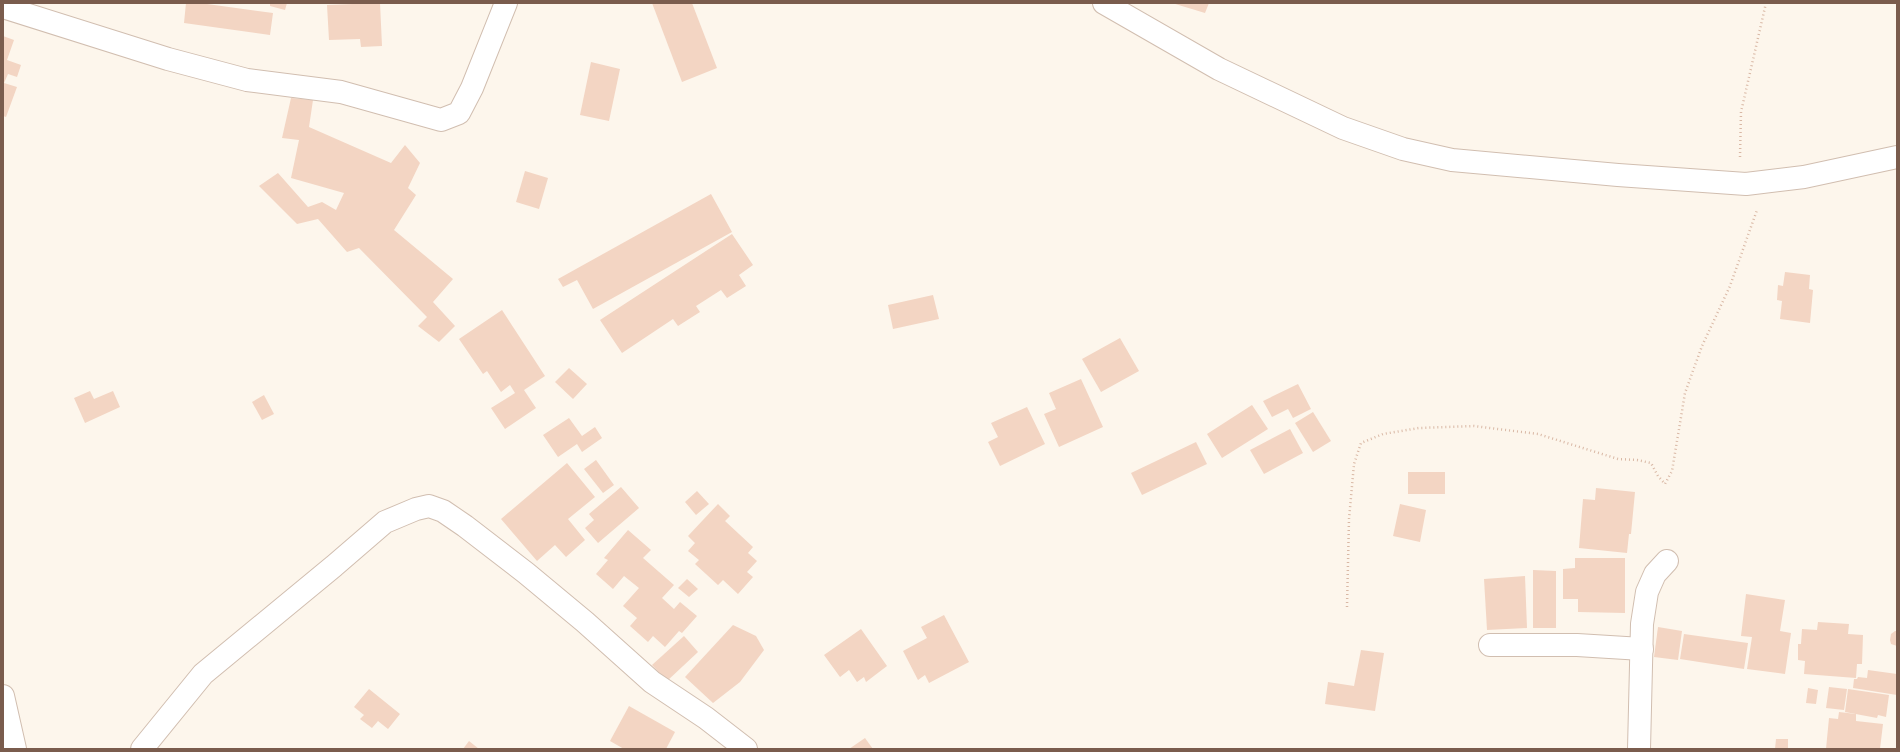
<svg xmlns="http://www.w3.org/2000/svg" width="1900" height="752" viewBox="0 0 1900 752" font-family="'Open Sans',sans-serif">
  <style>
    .building { fill: #f3d5c3 }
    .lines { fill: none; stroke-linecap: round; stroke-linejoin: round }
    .minor-casing { stroke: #d1beb0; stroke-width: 24 }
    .path { stroke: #d9b8a5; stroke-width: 2.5; stroke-dasharray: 1 3; stroke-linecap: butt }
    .minor { stroke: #fff; stroke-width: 22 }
  </style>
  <rect width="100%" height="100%" fill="#fdf6ec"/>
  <g class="building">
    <polygon points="186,3 208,3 207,4 273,13 270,35 184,23"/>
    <polygon points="270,3 287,3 285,10 270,6"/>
    <polygon points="378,3 380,3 382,46 361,47 360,39 329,40 327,5"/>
    <polygon points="652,3 692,3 717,68 682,82"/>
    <polygon points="1172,3 1209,3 1205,13"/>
    <polygon points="3,36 14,40 7,60 21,65 17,77 8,74 4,83 17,87 6,117 3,116"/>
    <polygon points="591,62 620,69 609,121 580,115"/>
    <polygon points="291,98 313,100 309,127 391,163 405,145 420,163 408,188 416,195 394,230 453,279 433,302 455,326 439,342 418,326 427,317 359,248 347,252 318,219 297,224 259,186 278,173 308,207 322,202 336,210 344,193 291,178 299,140 282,138"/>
    <polygon points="525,171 548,178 539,209 516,202"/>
    <polygon points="711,194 732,232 593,309 577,280 563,287 558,279"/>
    <polygon points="732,234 753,265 739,275 746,286 727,298 721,290 696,306 700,312 678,326 673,319 622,353 600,320"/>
    <polygon points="1785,272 1810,275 1809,289 1813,290 1810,323 1780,319 1782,301 1777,300 1778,285 1783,286"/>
    <polygon points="933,295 939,319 893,329 888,305"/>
    <polygon points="502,310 545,376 524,390 536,408 505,429 491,408 515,393 510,385 501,392 487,371 483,374 459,339"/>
    <polygon points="1120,338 1139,371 1101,392 1082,359"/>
    <polygon points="569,368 587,384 573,399 555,382"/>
    <polygon points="1081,379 1103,427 1059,447 1044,414 1056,409 1049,393"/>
    <polygon points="1298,384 1311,409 1293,418 1288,409 1272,417 1263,401"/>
    <polygon points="90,391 94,399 113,391 120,407 85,423 74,398"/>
    <polygon points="264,395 274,414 262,420 252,402"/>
    <polygon points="1252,405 1268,429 1222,458 1207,434"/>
    <polygon points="1027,407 1045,444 1000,466 988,442 998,437 991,423"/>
    <polygon points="1313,412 1331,441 1313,452 1295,423"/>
    <polygon points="569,418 582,436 595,427 602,438 582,452 577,444 558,457 543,435"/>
    <polygon points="1290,429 1303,453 1264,474 1250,450"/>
    <polygon points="1196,442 1207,464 1142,495 1131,473"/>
    <polygon points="596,460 614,485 603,493 584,469"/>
    <polygon points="567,463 595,497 568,519 585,540 566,557 555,545 537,561 501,519"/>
    <rect x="1408" y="472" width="37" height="22"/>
    <polygon points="621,487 639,508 598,543 585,528 594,520 589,514"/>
    <polygon points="1596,488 1635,492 1631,534 1629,534 1627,553 1579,548 1583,499 1595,500"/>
    <polygon points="697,491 709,504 696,515 685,502"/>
    <polygon points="718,504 730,516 725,521 753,547 748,553 757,561 747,572 753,577 738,594 723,580 718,585 695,564 699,560 688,551 695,543 688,536"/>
    <polygon points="1400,504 1426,510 1420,542 1393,536"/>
    <polygon points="628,530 651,550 643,558 674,585 662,598 674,609 680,602 697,616 682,633 679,631 665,647 653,636 648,642 630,626 637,618 623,606 639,588 624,576 613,589 596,574 608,560 604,558"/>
    <polygon points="1575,558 1625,558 1625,613 1578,612 1578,599 1563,599 1563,569 1575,568"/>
    <polygon points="1533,570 1556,571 1556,628 1533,628"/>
    <polygon points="1525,576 1527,628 1487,630 1484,579"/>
    <polygon points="687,579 698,589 689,597 678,588"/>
    <polygon points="1746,594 1785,600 1780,631 1791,633 1785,674 1747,669 1752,637 1741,636"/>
    <polygon points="944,615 969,662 929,683 925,675 918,680 903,651 927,638 921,627"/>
    <polygon points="1818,622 1849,624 1848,634 1863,635 1862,664 1857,664 1856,678 1804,674 1805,661 1798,660 1798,644 1801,644 1802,629 1817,630"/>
    <polygon points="733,625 756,636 764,650 740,682 713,703 685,677"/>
    <polygon points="1658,627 1682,631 1678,660 1654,657"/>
    <polygon points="861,629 887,666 866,682 864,677 857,682 849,670 840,677 824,655"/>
    <polygon points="1895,631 1897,631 1897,646 1891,644 1890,640 1891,634"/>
    <polygon points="1684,634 1748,643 1744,669 1680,659"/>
    <polygon points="684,636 698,652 667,681 652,665"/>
    <polygon points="1361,650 1384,653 1375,711 1325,704 1328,682 1354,686"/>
    <polygon points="1868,670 1897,674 1897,695 1853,688 1854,679 1857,679 1858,677 1867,678"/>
    <polygon points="1829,687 1847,689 1844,710 1826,708"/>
    <polygon points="1808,688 1818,690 1816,704 1806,703"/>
    <polygon points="369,689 400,714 388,729 378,721 372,728 360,719 364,715 354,707"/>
    <polygon points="1848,689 1889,695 1886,717 1878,715 1877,718 1845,712"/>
    <polygon points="629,706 675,732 666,749 624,749 610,741"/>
    <polygon points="1839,712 1856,714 1856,721 1883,724 1880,749 1826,749 1829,718 1838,719"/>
    <polygon points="865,738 873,749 849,749"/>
    <polygon points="1776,739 1788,739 1788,749 1775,749"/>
    <polygon points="469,741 479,749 463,749"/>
  </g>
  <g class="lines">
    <g class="minor-casing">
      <g id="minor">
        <polyline points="1104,3 1219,69 1343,128 1403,149 1452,160 1618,175 1746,184 1804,177 1897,157"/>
        <polyline points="3,7 168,59 247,80 341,92 441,120 459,113 472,88 506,3"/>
        <polyline points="1490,645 1577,645 1642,649"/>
        <polyline points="3,696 15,749"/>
        <polyline points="142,749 203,674 334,566 385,522 416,509 429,506 443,511 465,526 526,573 585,622 652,682 706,718 746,749"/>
        <polyline points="1639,749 1642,624 1647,592 1655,574 1667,561"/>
      </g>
    </g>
    <g class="path">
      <polyline points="1740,157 1741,112 1766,3"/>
      <polyline points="1347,607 1349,519 1354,464 1361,443 1383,434 1419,428 1474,426 1538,434 1618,459 1637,460 1651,463 1658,476 1665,484 1672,471 1685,393 1702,346 1730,286 1757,210"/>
    </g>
    <use href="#minor" class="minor"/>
  </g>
  <rect width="1900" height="752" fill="none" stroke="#7a5c4d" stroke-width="8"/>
</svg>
